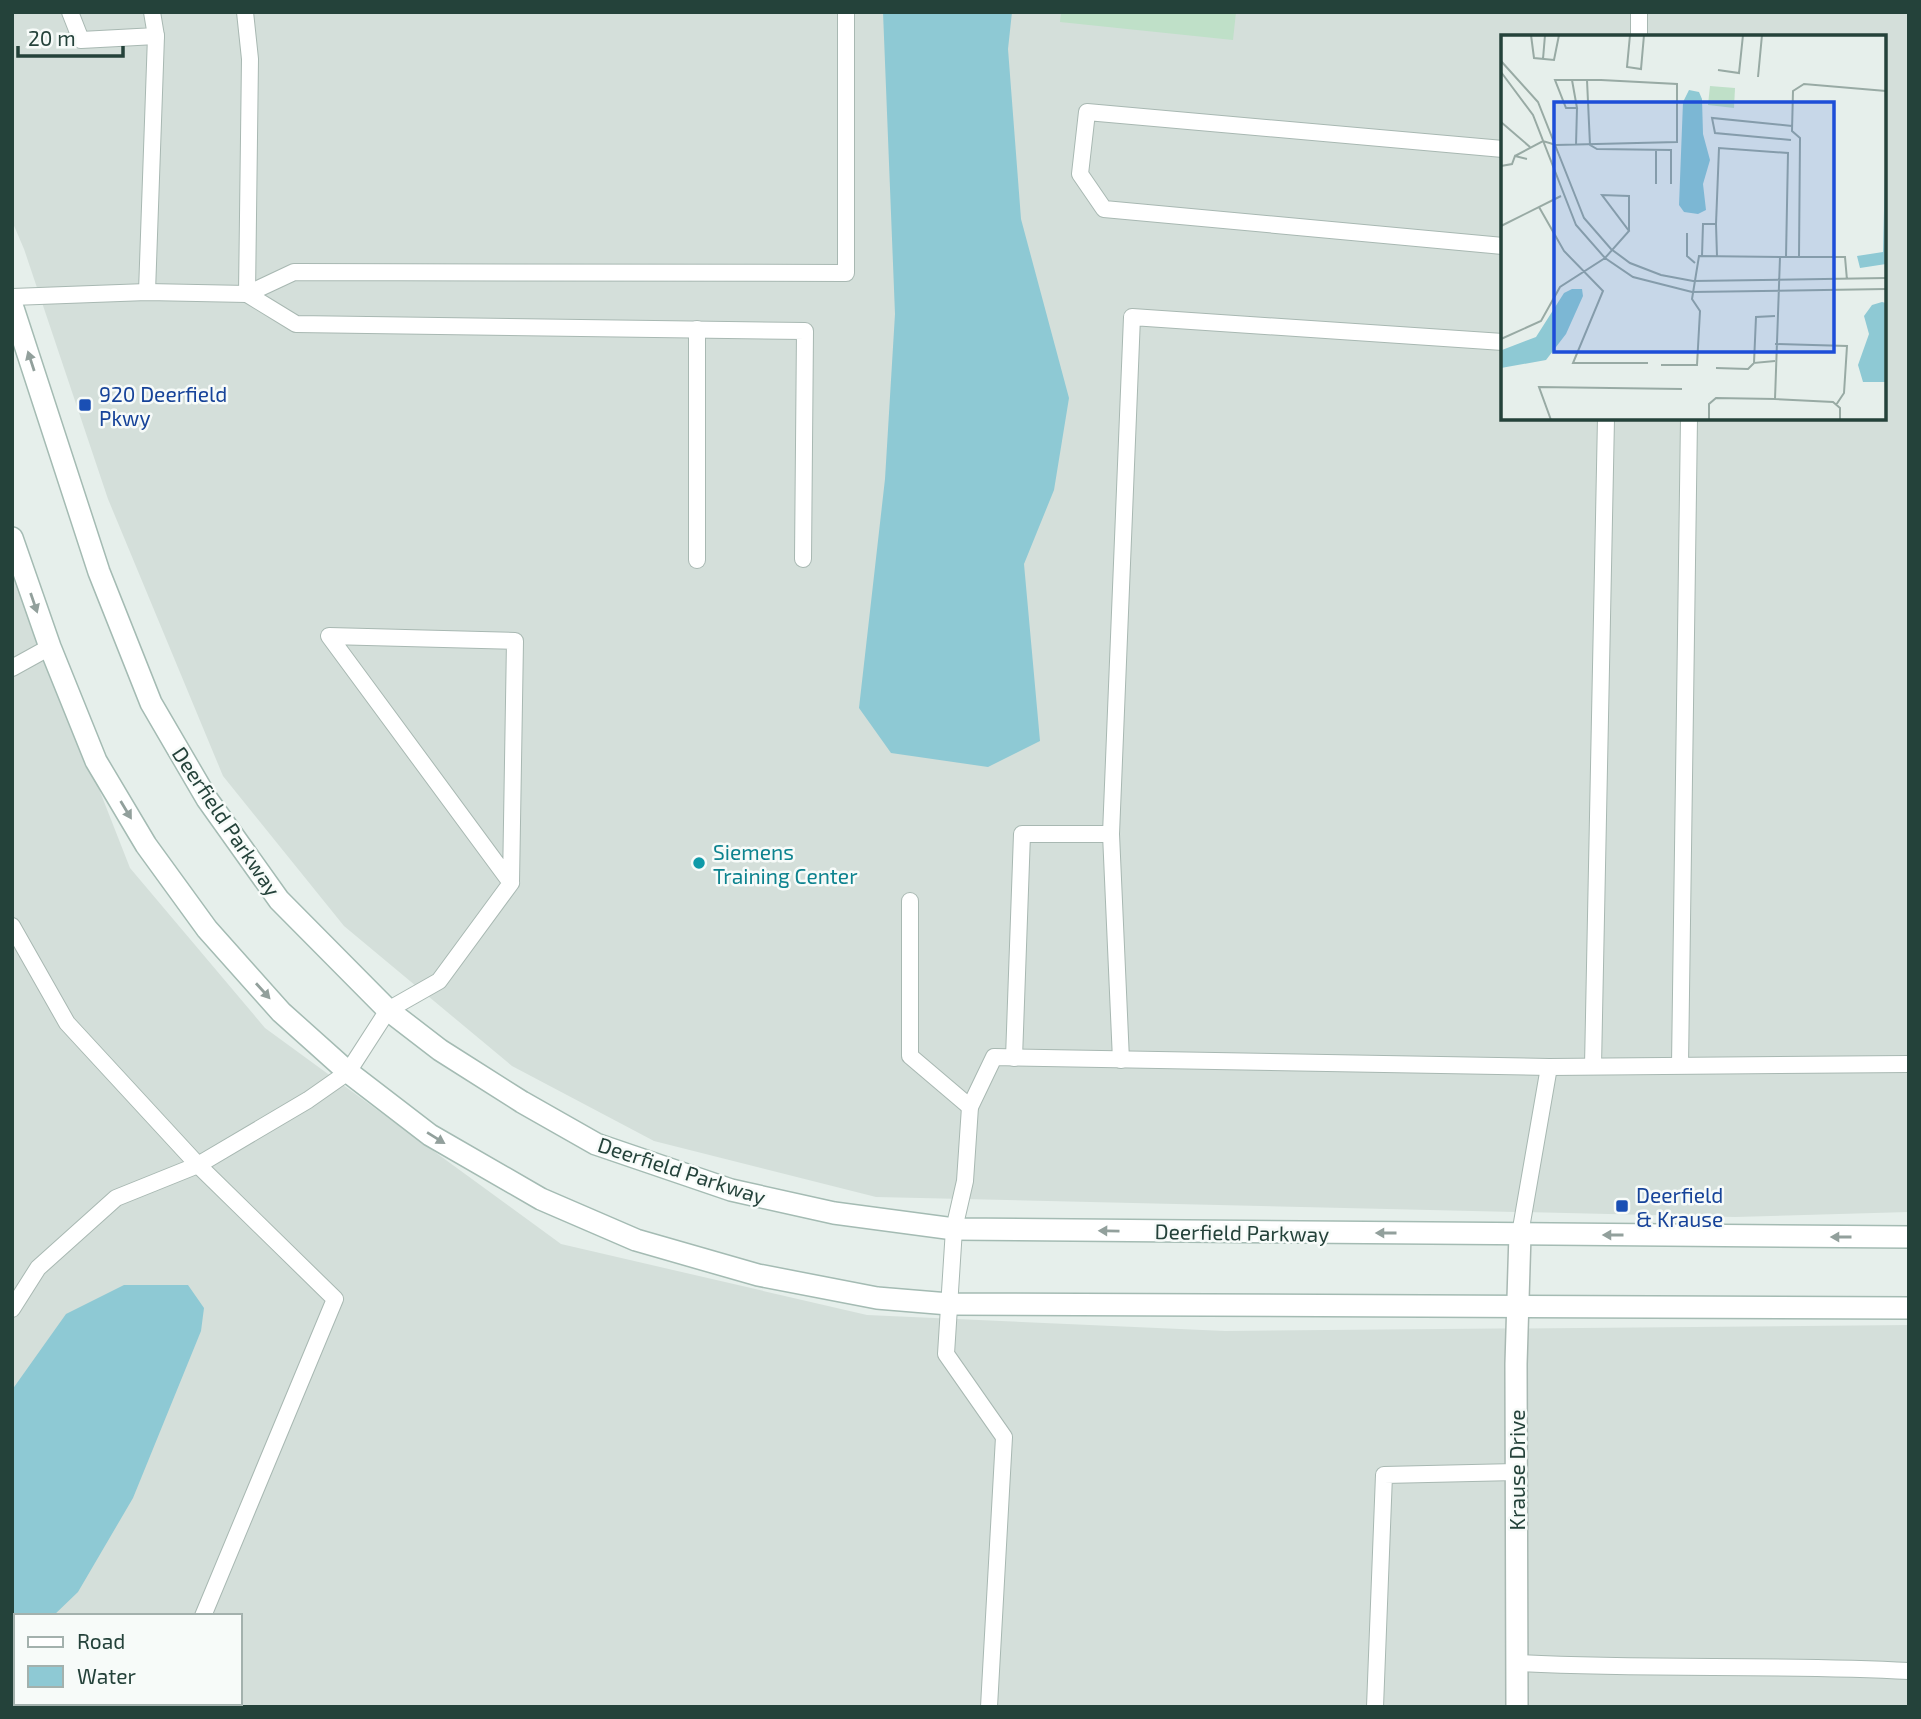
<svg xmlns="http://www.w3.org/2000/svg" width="1921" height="1719" viewBox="0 0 1921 1719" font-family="'Exo 2',sans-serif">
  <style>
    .built { fill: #d4dfda; fill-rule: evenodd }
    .green { fill: #bfe0c8 }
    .water { fill: #8ec9d4 }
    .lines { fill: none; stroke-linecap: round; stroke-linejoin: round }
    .lane-casing { stroke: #a8b8b2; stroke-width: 18 }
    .street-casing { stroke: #a8b8b2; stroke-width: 24 }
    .secondary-casing { stroke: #a4bbb3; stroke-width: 24 }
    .lane { stroke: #fff; stroke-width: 16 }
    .street { stroke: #fff; stroke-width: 21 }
    .secondary { stroke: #fff; stroke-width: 21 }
    .oneway { fill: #92a09c }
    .transit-dot { fill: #1a4fb4; stroke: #f7fbf9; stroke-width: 2.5 }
    .culture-dot { fill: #0f9aa8; stroke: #f7fbf9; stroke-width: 2.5 }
    .labels { text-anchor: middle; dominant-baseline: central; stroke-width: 5; stroke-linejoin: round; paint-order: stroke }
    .transit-label { font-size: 21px; fill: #164399; stroke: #f7fbf9; text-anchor: start }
    .street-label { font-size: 21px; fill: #24423a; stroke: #f7fbf9 }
    .culture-label { font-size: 21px; fill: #0d838f; stroke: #f7fbf9; text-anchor: start }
    .inset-road { fill: none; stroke: #98aaa4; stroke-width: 2 }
    .view { fill: #1d4ed8; fill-opacity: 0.15; stroke: #1d4ed8; stroke-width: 3.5 }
    .inset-edge { fill: none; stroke: #24423a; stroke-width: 3.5 }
  </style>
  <rect width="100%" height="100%" fill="#e6efeb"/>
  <g class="built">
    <path d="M12 12H1909V1212L1735 1217 876 1197 654 1141 512 1066 344 926 223 776 108 499 24 249 12 221ZM1503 37H1884V418H1503Z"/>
    <path d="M12 567 130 868 265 1028 561 1244 867 1315 1225 1331 1909 1325V1707H12ZM16 1616H240V1703H16Z"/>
  </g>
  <polygon class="green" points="1061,12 1236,12 1233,40 1060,22"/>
  <g class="water">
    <polygon points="883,12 1012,12 1008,49 1021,219 1069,398 1054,490 1024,564 1040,741 988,767 891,753 859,708 885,479 895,314"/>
    <polygon points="124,1285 188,1285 204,1308 201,1331 133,1498 78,1592 53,1616 16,1616 16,1657 12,1665 12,1390 66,1314"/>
  </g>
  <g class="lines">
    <g class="lane-casing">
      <g id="lane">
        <polyline points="70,12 81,40 156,36 152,12"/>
        <polyline points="245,12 250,59 247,294 296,324 805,331 803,559"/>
        <polyline points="1639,37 1639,12"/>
        <polyline points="1503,149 1087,112 1080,174 1104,209 1503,246"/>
        <polyline points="147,292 156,36"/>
        <polyline points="12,297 147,292 247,294 294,272 846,273 846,12"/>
        <polyline points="697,329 697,560"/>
        <polyline points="12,668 50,647"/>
        <polyline points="1111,834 1132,317 1503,342"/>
        <polyline points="910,901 910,1056 970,1107"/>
        <polyline points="12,926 67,1023 198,1165 335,1299 203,1616"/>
        <polyline points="1014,1058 1022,834 1111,834 1121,1060"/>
        <polyline points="1680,1065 1689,418"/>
        <polyline points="1593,1066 1606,418"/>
        <polyline points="1520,1234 1549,1067 1909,1064"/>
        <polyline points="12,1309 38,1268 116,1198 198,1165 308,1100 348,1072 388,1010 439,981 511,883 329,636 515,641 511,883"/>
        <path d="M1517 1663C1648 1670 1778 1664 1909 1671"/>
        <polyline points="166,1707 167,1703"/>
        <polyline points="989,1707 1004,1437 946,1354 954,1229 965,1181 970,1107 994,1057 1549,1067"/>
        <polyline points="1375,1707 1384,1475 1516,1472"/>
      </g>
    </g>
    <g class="street-casing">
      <polyline id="street" points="1517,1707 1516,1364 1520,1234"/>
    </g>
    <g class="secondary-casing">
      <g id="secondary">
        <polyline points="12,305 99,572 151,703 207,799 279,900 388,1010 440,1050 522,1102 596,1144 731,1190 834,1213 954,1229 1909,1237"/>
        <polyline points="12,538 50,647 96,761 146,845 207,929 281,1012 348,1072 430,1135 541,1199 636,1240 758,1275 877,1298 949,1304 1909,1308"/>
      </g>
    </g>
    <use href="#lane" class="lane"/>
    <use href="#street" class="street"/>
    <use href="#secondary" class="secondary"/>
  </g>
  <defs><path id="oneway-solid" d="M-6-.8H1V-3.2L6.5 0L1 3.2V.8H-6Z" transform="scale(1.75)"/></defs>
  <g class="oneway">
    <use href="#oneway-solid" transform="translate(31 361) rotate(-108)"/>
    <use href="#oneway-solid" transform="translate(34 603) rotate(71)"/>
    <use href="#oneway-solid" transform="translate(126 810) rotate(59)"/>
    <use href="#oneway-solid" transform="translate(263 991) rotate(48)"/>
    <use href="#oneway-solid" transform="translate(436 1138) rotate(32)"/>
    <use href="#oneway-solid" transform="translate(1109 1231) rotate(-179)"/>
    <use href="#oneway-solid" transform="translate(1386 1233) rotate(-180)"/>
    <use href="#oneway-solid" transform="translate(1613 1235) rotate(-180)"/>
    <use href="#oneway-solid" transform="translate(1841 1237) rotate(-180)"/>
  </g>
  <g class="transit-dot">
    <rect x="78" y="398" width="14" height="14" rx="3.5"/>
    <rect x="1615" y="1199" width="14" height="14" rx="3.5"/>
  </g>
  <circle class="culture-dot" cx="699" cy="863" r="7"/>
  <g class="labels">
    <g class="transit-label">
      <text x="99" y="393">920 Deerfield<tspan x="99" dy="24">Pkwy</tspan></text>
      <text x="1636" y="1194">Deerfield<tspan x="1636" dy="24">&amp; Krause</tspan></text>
    </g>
    <g class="street-label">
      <text transform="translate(227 821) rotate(56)">Deerfield Parkway</text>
      <text transform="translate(682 1170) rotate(18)">Deerfield Parkway</text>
      <text transform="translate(1242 1232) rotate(1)">Deerfield Parkway</text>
      <text transform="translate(1516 1470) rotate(-90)">Krause Drive</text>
    </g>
    <g class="culture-label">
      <text x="713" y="851">Siemens<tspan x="713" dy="24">Training Center</tspan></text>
    </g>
  </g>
  <g transform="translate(1501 35)">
    <rect width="385" height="385" fill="#e6efeb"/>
    <path d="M209 51 234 53 233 73 207 70Z" fill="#bfe0c8"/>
    <path d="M188 55 198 57 201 64 202 99 209 125 202 149 205 175 197 179 183 177 178 170 182 67ZM385 93V229L359 233 356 221 382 217ZM71 254H81L82 261 65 299 45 325 0 333 1 315 35 302 63 258ZM381 267 385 268V347H362L357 330 368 299 363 281 371 270Z" fill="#8ec9d4"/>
    <path class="inset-road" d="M30 0 33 23 53 25 58 0M129 0 126 32 140 34 143 0M42 24 44 0M0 26 37 67 83 183 110 214 129 228 160 240 192 246 385 243M217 35 238 38 242 0M0 37 32 80 75 190 104 223 132 242 191 257 385 254M257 42 261 0M86 45 89 110 96 114 170 115V149M0 87 29 112M290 105 214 98 211 83 291 91M75 110 76 73M155 115V149M14 121 42 106 55 110 176 107V49L100 45H54L65 73H76L71 45M0 131 11 129 14 121 26 124M38 172 63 216 102 256 72 328H147M215 189 218 113 287 118 285 222M0 191 60 161M186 198V221L194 228M201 221 202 189H215L216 221M298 222 299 103 291 96 292 56 303 49 385 56M274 281 255 282 253 328 274 326M0 304 40 286 59 252 104 223 128 196 101 160 128 161V196M274 309 346 311 343 358 335 370M160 330H196L199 276 191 264 198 221 279 222M215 333 247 334 253 328M274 364 332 367 339 373V385M50 385 38 352 181 354M208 385V369L215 363 274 364 279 222H344L346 245"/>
    <path class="view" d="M53 67H333V317H53Z"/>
    <rect width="385" height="385" class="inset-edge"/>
  </g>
  <rect width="1921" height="1719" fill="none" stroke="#24423a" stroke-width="28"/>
  <rect x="14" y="1614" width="228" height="91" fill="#f7fbf9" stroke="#a3b1ad" stroke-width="2"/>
  <rect x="28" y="1637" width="35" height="10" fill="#ffffff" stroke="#a3b1ad" stroke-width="2"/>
  <text x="77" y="1649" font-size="21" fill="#24423a">Road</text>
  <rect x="28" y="1666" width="35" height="21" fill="#8ec9d4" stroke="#a3b1ad" stroke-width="2"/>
  <text x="77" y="1684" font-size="21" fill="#24423a">Water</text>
  <path d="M18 46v10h105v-10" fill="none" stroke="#24423a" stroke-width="3.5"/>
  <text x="28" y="46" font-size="21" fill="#24423a" stroke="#f7fbf9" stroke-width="5" paint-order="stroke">20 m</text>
</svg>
